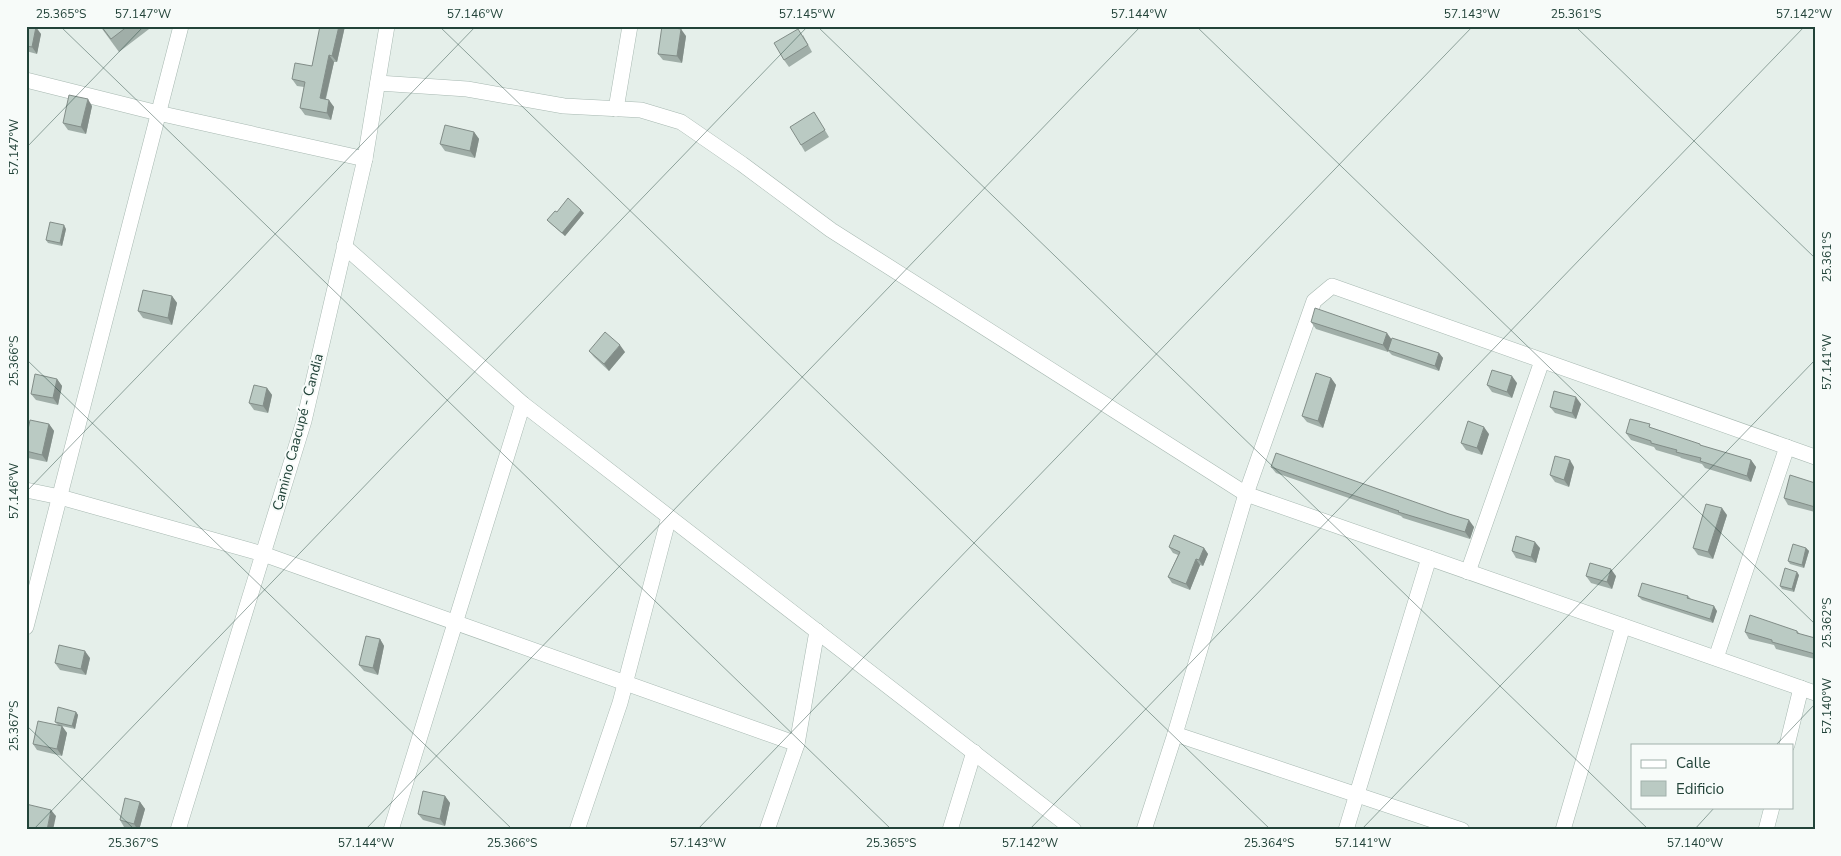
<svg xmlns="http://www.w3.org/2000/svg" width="1841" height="856" viewBox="0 0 1841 856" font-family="'Nunito Sans',sans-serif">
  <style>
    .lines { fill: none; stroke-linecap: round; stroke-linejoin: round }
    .minor-casing { stroke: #a7b8b1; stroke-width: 16 }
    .minor { stroke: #fff; stroke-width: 15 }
    .wall { fill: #a0aea8 }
    .shaded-wall { fill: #828d88 }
    .building { fill: #bacac3; stroke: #828d88 }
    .ticks { fill: none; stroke: #224339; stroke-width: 1; stroke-opacity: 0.45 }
    .labels { text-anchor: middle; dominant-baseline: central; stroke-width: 4; stroke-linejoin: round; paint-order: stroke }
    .street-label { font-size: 14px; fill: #224339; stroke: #f7fbf9 }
    .neatline { fill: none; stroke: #224339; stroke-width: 2 }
    .ticks-label { font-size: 12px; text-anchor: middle; fill: #224339 }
  </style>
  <rect width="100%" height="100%" fill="#e5efea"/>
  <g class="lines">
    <g class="minor-casing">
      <g id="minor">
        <polyline points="26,80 158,113 365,159"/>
        <polyline points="378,83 467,89 564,106 641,110 681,122 742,164 831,230 1246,494 1815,693"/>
        <polyline points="616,109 630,26"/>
        <polyline points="344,246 523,404 1074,830"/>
        <polyline points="26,490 60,497 263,554 797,744"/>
        <polyline points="1468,572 1542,361"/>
        <polyline points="26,627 181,26"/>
        <polyline points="1716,658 1787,447"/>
        <polyline points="1175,734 1462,830"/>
        <polyline points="1787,745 1801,688"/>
        <polyline points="178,830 304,421 365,159 387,26"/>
        <polyline points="391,830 523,404"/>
        <polyline points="577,830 620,703 669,517"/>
        <polyline points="767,830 797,744 817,631"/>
        <polyline points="950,830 974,752"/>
        <polyline points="1144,830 1175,734 1246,494 1314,301 1332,286 1815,457"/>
        <polyline points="1346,830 1429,558"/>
        <polyline points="1563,830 1623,626"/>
        <polyline points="1766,830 1772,807"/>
      </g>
    </g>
    <use href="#minor" class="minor"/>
  </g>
  <g class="wall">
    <polygon points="26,26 41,34 37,54 26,51"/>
    <polygon points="100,26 153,26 119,52"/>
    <polygon points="315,26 345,26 337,62 334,62 326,99 334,107 331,120 305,115 300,108 304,87 297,86 292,79 312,66 320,29 317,29"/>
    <polygon points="803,35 812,52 789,67 784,60"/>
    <polygon points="686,36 682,63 663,60 658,54"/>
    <polygon points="92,106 86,134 68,130 63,123"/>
    <polygon points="814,112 829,137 805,152 801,145"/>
    <polygon points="474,132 479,139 475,158 445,151 440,144"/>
    <polygon points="557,212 584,213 565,236 550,223 547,220"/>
    <polygon points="66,229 62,246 48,243 46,240"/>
    <polygon points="172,296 177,303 172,325 143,318 138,311"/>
    <polygon points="1311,322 1392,339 1439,353 1443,358 1439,371 1392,355 1388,351 1388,352 1316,329"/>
    <polygon points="589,351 625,352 609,371 594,357"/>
    <polygon points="1331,378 1336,385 1323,428 1307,422 1302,416"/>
    <polygon points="57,379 62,386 58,405 36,400 31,394"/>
    <polygon points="1517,383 1512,398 1492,392 1487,385"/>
    <polygon points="267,388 272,395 268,413 254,410 249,403"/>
    <polygon points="1581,404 1576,419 1555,413 1550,407"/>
    <polygon points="49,424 54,431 47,462 28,458 26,454 26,439"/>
    <polygon points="1652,428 1702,446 1751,460 1756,467 1751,482 1705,468 1702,464 1681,458 1680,457 1656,450 1654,447 1631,440 1626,433"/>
    <polygon points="1489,434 1482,455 1466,450 1461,443"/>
    <polygon points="1271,467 1474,527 1470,539 1403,518 1401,516 1276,473"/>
    <polygon points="1574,467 1569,487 1555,482 1550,475"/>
    <polygon points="1815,483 1815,512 1788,505 1784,498"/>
    <polygon points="1727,515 1713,559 1698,555 1693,548"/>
    <polygon points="1169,547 1204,548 1208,554 1203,566 1200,565 1190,590 1172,583 1168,577 1178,555 1173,553"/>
    <polygon points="1540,548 1536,563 1516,558 1512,551"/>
    <polygon points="1806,548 1809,551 1804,568 1790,564 1788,561"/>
    <polygon points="1799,575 1794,592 1782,589 1780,586"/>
    <polygon points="1586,576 1616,576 1612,589 1591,583"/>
    <polygon points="1638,596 1688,596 1691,599 1717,611 1713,623 1642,600"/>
    <polygon points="1797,631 1800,634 1815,638 1815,659 1776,649 1774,645 1749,639 1745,632"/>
    <polygon points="380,639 384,646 378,675 364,671 359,665"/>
    <polygon points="90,658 86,675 60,670 55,663"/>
    <polygon points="76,712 78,715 75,729 62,726 67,733 62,756 37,750 33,744 58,725 55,722"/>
    <polygon points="445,796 450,803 445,826 423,820 418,814"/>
    <polygon points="140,802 145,809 139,830 136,830 124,827 120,820"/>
  </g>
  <g class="shaded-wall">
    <polygon points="339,26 345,26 337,62 332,56"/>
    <polygon points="36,27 41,34 37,54 32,47"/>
    <polygon points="681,29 686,36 682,63 677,56"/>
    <polygon points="329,55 334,62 324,105 320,98"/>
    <polygon points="88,99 92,106 86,134 81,127"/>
    <polygon points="329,100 334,107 331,120 327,113"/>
    <polygon points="474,132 479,139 475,158 470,151"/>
    <polygon points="581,210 584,213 565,236 562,233"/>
    <polygon points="64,225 66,229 62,246 60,243"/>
    <polygon points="172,296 177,303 172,325 168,318"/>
    <polygon points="1387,333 1392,340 1388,352 1383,345"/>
    <polygon points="620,345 625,352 609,371 604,364"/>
    <polygon points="1439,353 1443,358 1439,371 1435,366"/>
    <polygon points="1512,376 1517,383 1512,398 1507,392"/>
    <polygon points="1331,378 1336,385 1323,428 1318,421"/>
    <polygon points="57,379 62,386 58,405 53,398"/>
    <polygon points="267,388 272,395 268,413 263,406"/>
    <polygon points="1576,397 1581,404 1576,419 1572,413"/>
    <polygon points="49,424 54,431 47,462 42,455"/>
    <polygon points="1484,427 1489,434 1482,455 1477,448"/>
    <polygon points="1570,460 1574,467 1569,487 1564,480"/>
    <polygon points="1751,460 1756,467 1751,482 1747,476"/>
    <polygon points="1722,508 1727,515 1713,559 1708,552"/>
    <polygon points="1469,520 1474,527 1470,539 1465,532"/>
    <polygon points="1535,542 1540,548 1536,563 1531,557"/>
    <polygon points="1204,548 1208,554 1203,566 1199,560"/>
    <polygon points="1806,548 1809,551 1804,568 1802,565"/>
    <polygon points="1196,559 1200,565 1190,590 1186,584"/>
    <polygon points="1611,569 1616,576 1612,589 1607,582"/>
    <polygon points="1797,572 1799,575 1794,592 1792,589"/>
    <polygon points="1714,606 1717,611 1713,623 1710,619"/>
    <polygon points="380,639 384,646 378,675 373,668"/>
    <polygon points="85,651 90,658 86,675 81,669"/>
    <polygon points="76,712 78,715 75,729 72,726"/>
    <polygon points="62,726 67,733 62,756 57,749"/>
    <polygon points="445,796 450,803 445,826 440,819"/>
    <polygon points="140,802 145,809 139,830 138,830 134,824"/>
    <polygon points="51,810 56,816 53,830 47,830"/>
  </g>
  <g class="building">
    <polygon points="26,26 36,27 32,47 26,46"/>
    <polygon points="101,26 128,26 111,39"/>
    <polygon points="320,26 339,26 332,56 329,55 320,98 329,100 327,113 300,108 305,82 292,79 295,63 312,66"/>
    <polygon points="662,26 681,29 677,56 658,54"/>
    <polygon points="798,29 808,45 784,60 774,43"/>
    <polygon points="69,95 88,99 81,127 63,123"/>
    <polygon points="814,112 825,130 801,145 790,127"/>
    <polygon points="445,125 474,132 470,151 440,144"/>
    <polygon points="568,198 581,210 562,233 547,220 555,211 557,212"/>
    <polygon points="50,222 64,225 60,243 46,240"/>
    <polygon points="143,290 172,296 168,318 138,311"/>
    <polygon points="1315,308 1387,333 1383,345 1311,322"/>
    <polygon points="605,332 620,345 604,364 589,351"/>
    <polygon points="1392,338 1439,353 1435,366 1388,350"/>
    <polygon points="1492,370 1512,376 1507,392 1487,385"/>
    <polygon points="1316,373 1331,378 1318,421 1302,416"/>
    <polygon points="35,374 57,379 53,398 31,394"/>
    <polygon points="254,385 267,388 263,406 249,403"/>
    <polygon points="1554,391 1576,397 1572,413 1550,407"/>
    <polygon points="1630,419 1650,424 1649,427 1700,444 1700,445 1751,460 1747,476 1700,461 1701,458 1676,452 1677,450 1651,443 1651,441 1626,433"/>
    <polygon points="30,420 49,424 42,455 26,451 26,439"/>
    <polygon points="1468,421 1484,427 1477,448 1461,443"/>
    <polygon points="1276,453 1449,514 1469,520 1465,532 1398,512 1399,511 1271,467"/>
    <polygon points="1555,456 1570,460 1564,480 1550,475"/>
    <polygon points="1790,475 1815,483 1815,507 1784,498"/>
    <polygon points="1706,504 1722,508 1708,552 1693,548"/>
    <polygon points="1174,535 1204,548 1199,560 1196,559 1186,584 1168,577 1180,552 1169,547"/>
    <polygon points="1516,536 1535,542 1531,557 1512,551"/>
    <polygon points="1793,544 1806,548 1802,565 1788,561"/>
    <polygon points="1590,563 1611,569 1607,582 1586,576"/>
    <polygon points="1785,568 1797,572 1792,589 1780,586"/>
    <polygon points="1642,583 1688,596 1687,598 1714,606 1710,619 1638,596"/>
    <polygon points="1750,615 1797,631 1797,633 1815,638 1815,654 1772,642 1772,640 1745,632"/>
    <polygon points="366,636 380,639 373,668 359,665"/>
    <polygon points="59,645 85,651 81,669 55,663"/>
    <polygon points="58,707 76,712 72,726 55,722"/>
    <polygon points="38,721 62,726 57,749 33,744"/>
    <polygon points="423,791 445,796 440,819 418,814"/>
    <polygon points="125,798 140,802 134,824 120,820"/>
    <polygon points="26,804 51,810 47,830 35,830 26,828"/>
  </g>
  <path class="ticks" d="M60 26 892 830M439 26 1271 830M817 26 1649 830M1196 26 1815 624M1575 26 1815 258M26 148 144 26M26 359 513 830M26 492 476 26M26 725 135 830M1776 745 1815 704M33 830 808 26M365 830 1141 26M697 830 1473 26M1029 830 1805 26M1361 830 1815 360M1694 830 1715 807"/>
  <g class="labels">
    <g class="street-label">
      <text transform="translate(298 432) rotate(-75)">Camino Caacupé - Candia</text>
    </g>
  </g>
  <rect width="1841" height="856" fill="none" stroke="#f7fbf9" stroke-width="55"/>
  <rect x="1631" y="744" width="162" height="65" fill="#f7fbf9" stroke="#a2b1ac"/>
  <rect x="1641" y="760" width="25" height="8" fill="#ffffff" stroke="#a2b1ac"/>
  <text x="1676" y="768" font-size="15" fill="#224339">Calle</text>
  <rect x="1641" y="781" width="25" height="15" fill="#bacac3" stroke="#a2b1ac"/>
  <text x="1676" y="794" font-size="15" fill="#224339">Edificio</text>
  <rect x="28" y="28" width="1786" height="800" class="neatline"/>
  <g class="ticks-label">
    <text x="61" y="18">25.365°S</text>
    <text x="143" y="18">57.147°W</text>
    <text x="475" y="18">57.146°W</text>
    <text x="807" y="18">57.145°W</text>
    <text x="1139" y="18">57.144°W</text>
    <text x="1472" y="18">57.143°W</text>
    <text x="1576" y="18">25.361°S</text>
    <text x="1804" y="18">57.142°W</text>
    <text transform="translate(14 147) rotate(-90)" y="4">57.147°W</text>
    <text transform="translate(1827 257) rotate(-90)" y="4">25.361°S</text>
    <text transform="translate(14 361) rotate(-90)" y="4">25.366°S</text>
    <text transform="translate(1827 362) rotate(-90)" y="4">57.141°W</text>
    <text transform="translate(14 491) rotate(-90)" y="4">57.146°W</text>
    <text transform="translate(1827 623) rotate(-90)" y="4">25.362°S</text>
    <text transform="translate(1827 706) rotate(-90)" y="4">57.140°W</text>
    <text transform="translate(14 726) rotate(-90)" y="4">25.367°S</text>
    <text x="133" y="847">25.367°S</text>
    <text x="366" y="847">57.144°W</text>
    <text x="512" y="847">25.366°S</text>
    <text x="698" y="847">57.143°W</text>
    <text x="891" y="847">25.365°S</text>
    <text x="1030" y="847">57.142°W</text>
    <text x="1269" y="847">25.364°S</text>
    <text x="1363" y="847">57.141°W</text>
    <text x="1695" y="847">57.140°W</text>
  </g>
</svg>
